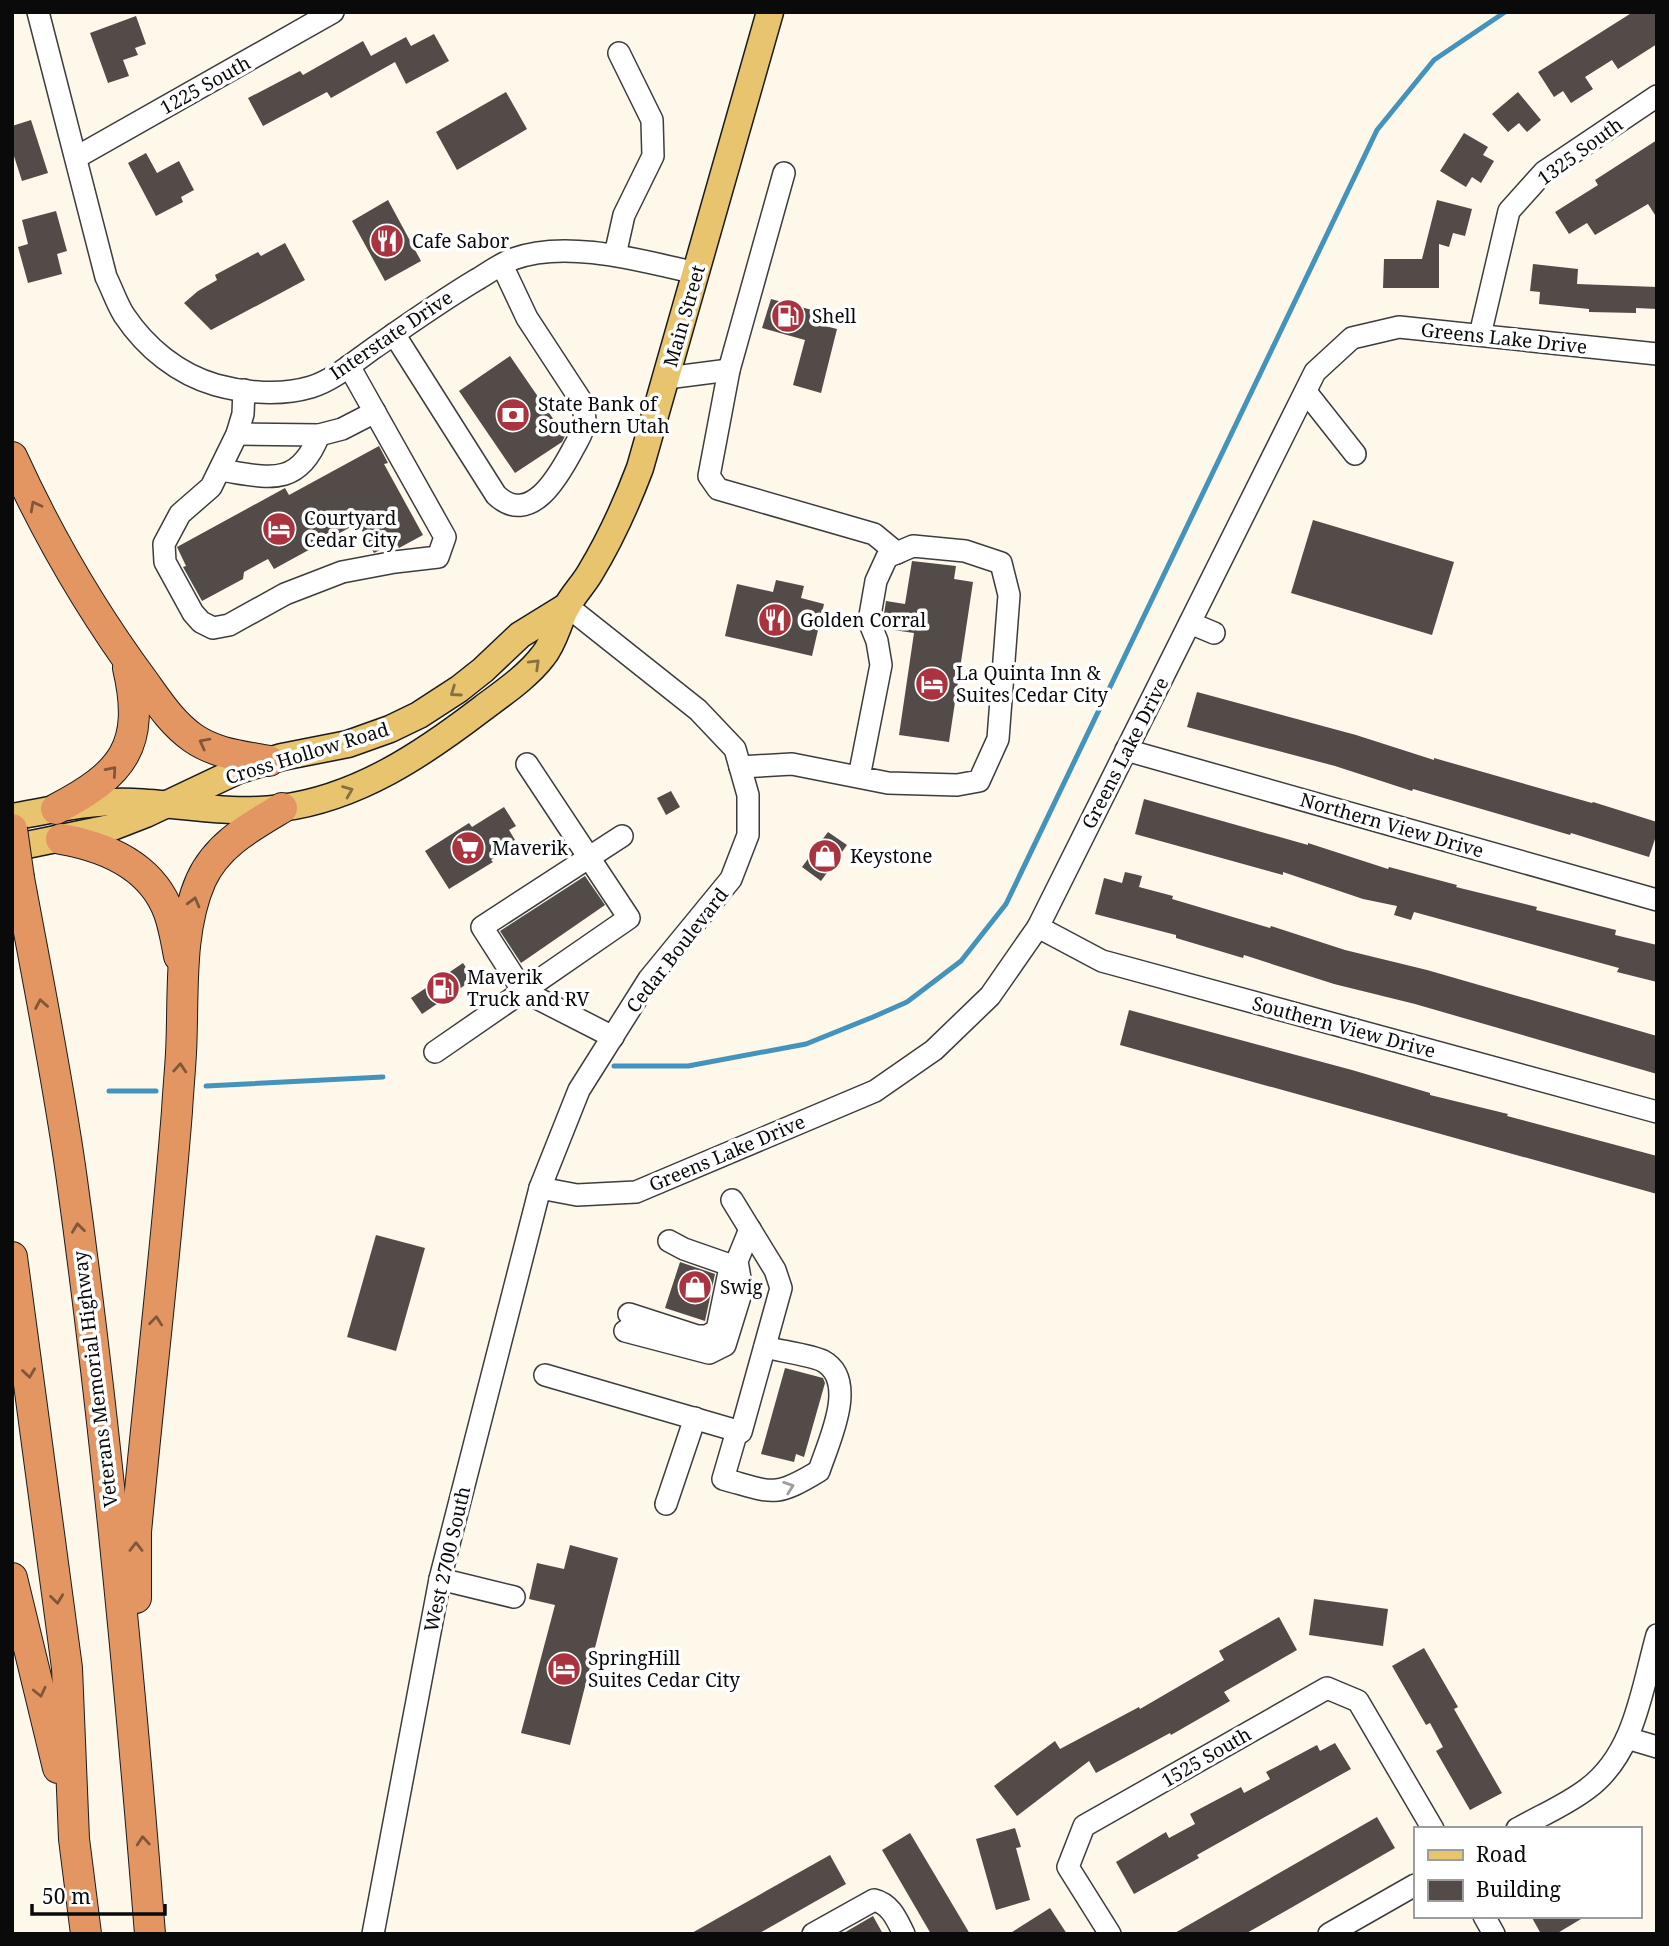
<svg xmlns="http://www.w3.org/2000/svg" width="1669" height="1946" viewBox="0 0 1669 1946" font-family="'Noto Serif',serif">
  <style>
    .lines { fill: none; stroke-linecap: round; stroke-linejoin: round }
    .stream { stroke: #4493bd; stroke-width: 5 }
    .building { fill: #524b48 }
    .minor-casing { stroke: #3d3d3d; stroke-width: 24 }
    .major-casing { stroke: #1b1b1b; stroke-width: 29 }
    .highway-casing { stroke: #1b1b1b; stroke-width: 32 }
    .minor { stroke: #fff; stroke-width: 21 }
    .major { stroke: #e9c46e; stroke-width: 26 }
    .highway { stroke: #e39662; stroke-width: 30 }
    .highway-bridge-casing { stroke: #1b1b1b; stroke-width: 32; stroke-linecap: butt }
    .highway-bridge { stroke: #e39662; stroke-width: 30 }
    .oneway { stroke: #81573a }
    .oneway2 { stroke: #857041 }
    .oneway3 { stroke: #9d9d9d }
    .labels { text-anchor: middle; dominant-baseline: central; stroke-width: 7; stroke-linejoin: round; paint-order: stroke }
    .street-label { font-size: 19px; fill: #0a0a0a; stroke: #fff }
    .poi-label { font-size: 19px; fill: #0a0a0a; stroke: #fff; text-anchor: start }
  </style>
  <rect width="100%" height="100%" fill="#fdf8ea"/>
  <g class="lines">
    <g class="stream">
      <polyline points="614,1066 688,1066 806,1044 873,1017 907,1002 961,961 1006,904 1377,130 1434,60 1505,12"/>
      <polyline points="206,1086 383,1077"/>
      <polyline points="109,1091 156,1091"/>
    </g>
  </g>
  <g class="building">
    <polygon points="1633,12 1657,12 1657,44 1618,69 1612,60 1585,77 1593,89 1571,103 1563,91 1554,97 1538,72"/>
    <polygon points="136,16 146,44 135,48 138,55 123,60 129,76 108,83 90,33"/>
    <polygon points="434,34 449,61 406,84 395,62 331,98 327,92 263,126 248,98 300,71 303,75 363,41 371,56 406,37 411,46"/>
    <polygon points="506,92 527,129 457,170 436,132"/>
    <polygon points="1518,92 1541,120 1527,132 1519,123 1508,132 1492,114"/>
    <polygon points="31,120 48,173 22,181 12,150 12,126"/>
    <polygon points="1464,133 1488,147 1483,155 1494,161 1481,183 1472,177 1466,187 1440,171"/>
    <polygon points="1657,140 1657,218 1648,204 1595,235 1587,223 1569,234 1555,212 1598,185 1595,180"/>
    <polygon points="146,153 157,173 179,161 194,190 181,197 183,202 156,216 128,163"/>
    <polygon points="388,200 421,261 385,281 352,221"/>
    <polygon points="1437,200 1472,209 1465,236 1453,233 1449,247 1439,244 1439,288 1383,288 1384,259 1422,259"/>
    <polygon points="56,211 67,251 57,254 62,274 28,283 18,247 28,244 22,220"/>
    <polygon points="285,243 305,280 211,330 184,303 198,291 217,280 215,275 258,252 261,256"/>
    <polygon points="1533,264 1578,269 1577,284 1657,287 1657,309 1636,308 1636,313 1589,312 1589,309 1539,304 1540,292 1530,291"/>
    <polygon points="771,299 812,310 809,322 837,329 821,393 793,385 805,340 762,328"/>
    <polygon points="510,356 565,436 562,442 515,473 459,391"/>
    <polygon points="379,446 388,463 384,464 423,535 399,548 396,542 374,553 358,523 274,569 268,559 244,572 243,579 202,601 183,567 186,566 177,547 285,488 289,495"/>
    <polygon points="1313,520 1454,562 1432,635 1291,593"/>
    <polygon points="912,561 956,566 954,579 973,582 949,742 899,735 914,633 886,629 883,620 886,601 905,604"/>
    <polygon points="776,580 804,586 801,598 824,604 812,656 725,636 737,584 773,592"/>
    <polygon points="1197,692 1356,735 1434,760 1434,758 1592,803 1593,802 1657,822 1657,833 1649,857 1571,833 1570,835 1413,789 1412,791 1335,766 1187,727"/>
    <polygon points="671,791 680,807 666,815 657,798"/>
    <polygon points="1144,799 1308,845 1308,843 1388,869 1389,867 1457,885 1456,887 1537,907 1536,910 1616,930 1615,935 1657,945 1657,982 1617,972 1619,968 1414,912 1411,920 1394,915 1397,906 1363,899 1283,872 1283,875 1135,834"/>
    <polygon points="504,807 516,826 509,830 515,840 505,846 508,850 491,860 493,862 449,889 425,851 469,823 472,827"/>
    <polygon points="828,832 847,845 821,881 802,867"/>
    <polygon points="1125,872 1142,876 1139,887 1173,896 1172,899 1270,928 1271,926 1345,950 1427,970 1657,1036 1657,1074 1415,1004 1334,984 1244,955 1243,958 1176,938 1176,935 1095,914 1104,878 1122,883"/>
    <polygon points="585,876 605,905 521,963 500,931"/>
    <polygon points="463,963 474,979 422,1014 411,998"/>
    <polygon points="1129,1010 1352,1070 1430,1093 1430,1095 1508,1114 1507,1116 1657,1156 1657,1194 1120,1045"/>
    <polygon points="376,1235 425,1248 396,1351 347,1337"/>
    <polygon points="680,1262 715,1274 705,1321 665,1308"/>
    <polygon points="785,1368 823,1378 825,1383 804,1457 796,1454 794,1462 761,1454"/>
    <polygon points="570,1545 618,1558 570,1745 521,1733 555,1605 529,1599 537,1563 564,1569"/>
    <polygon points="1314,1599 1388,1609 1383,1646 1309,1635"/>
    <polygon points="1279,1617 1297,1650 1224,1692 1230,1701 1171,1735 1170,1733 1096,1773 1089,1761 1017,1816 994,1786 1055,1741 1060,1749 1139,1707 1140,1709 1224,1660 1219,1651"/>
    <polygon points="1424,1648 1458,1707 1454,1709 1502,1793 1470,1810 1436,1751 1443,1747 1430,1723 1426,1725 1392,1666"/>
    <polygon points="1335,1743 1351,1769 1197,1855 1199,1858 1134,1894 1116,1862 1166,1832 1169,1838 1195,1824 1190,1814 1241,1787 1244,1793 1270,1779 1266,1772 1287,1761 1317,1745 1320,1751"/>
    <polygon points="1377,1817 1395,1848 1289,1909 1245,1934 1173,1934"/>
    <polygon points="1015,1828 1021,1847 1016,1848 1030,1900 996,1910 976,1839"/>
    <polygon points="910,1833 970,1934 931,1934 882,1850"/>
    <polygon points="830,1855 846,1884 758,1934 690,1934"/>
    <polygon points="1050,1908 1067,1934 1009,1934"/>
    <polygon points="873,1916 883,1934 842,1934"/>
    <polygon points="1531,1916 1586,1916 1556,1934 1541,1934"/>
  </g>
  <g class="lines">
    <g class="minor-casing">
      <g id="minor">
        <path d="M38 12 106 277C112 289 117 304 124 315 146 348 178 374 216 385 245 393 281 396 311 387 334 380 354 362 374 348 407 325 441 301 476 280 488 273 500 264 513 259 567 239 642 261 696 273"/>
        <polyline points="77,157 333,12"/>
        <polyline points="784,173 729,370 709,476 718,489 874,534 897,553"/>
        <polyline points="615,255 624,215 653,156 652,120 619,53"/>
        <path d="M394 334 496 495C530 527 558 477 572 451 577 441 584 432 585 421 585 413 582 406 580 399L527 318 502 265"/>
        <polyline points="1480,335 1509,211 1544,172 1657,96"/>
        <polyline points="667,378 729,370"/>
        <polyline points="244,390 243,414 237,434 211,487 180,514 164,544 165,562 193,613 201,622 213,628 229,625 285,594 342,572 395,562 438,557 445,537 349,366"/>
        <polyline points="1306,392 1355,454"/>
        <polyline points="237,434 319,435 342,429 375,412"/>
        <path d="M220 470C267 477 298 489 319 435"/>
        <polyline points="1190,623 1214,633"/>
        <polyline points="1126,750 1657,900"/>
        <polyline points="740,767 792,764 888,783 957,785 979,781 998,739 1009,595 1001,563 965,551 913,546 887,557 876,581 869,621 877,641 881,665 859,777"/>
        <polyline points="1038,927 1102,961 1657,1112"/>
        <polyline points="613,1037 523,991 482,927 622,836"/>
        <polyline points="435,1052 629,918 527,764"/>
        <polyline points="540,1188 577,1195 636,1192 875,1091 934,1050 990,996 1038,927 1315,372 1352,338 1399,327 1657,354"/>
        <polyline points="629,1314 697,1336 707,1336 717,1330 729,1272 727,1264 684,1249 669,1241"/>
        <polyline points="625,1331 709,1353 725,1345 742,1290 737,1261 750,1229"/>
        <polyline points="545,1375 741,1432 781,1288 775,1270 732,1200"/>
        <path d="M737 1431 723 1479C772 1492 773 1499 819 1471 828 1443 859 1381 823 1361 811 1355 779 1351 765 1347"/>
        <polyline points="666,1504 695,1418"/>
        <polyline points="440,1579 514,1597"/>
        <polyline points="1627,1738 1657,1747"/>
        <path d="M1517 1829C1540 1816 1566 1805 1587 1789 1635 1754 1642 1688 1657 1635"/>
        <polyline points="1484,1916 1494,1934"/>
        <polyline points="373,1934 440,1579 540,1188 579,1090 649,979 731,879 748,835 748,795 735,749 698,710 567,606"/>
        <path d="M813 1934 874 1900C891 1904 897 1920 904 1934"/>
        <polyline points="1110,1934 1068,1867 1084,1826 1327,1688 1358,1701 1433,1829"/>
        <polyline points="1329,1934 1415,1885"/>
      </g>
    </g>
    <g class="major-casing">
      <g id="major">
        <path d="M12 817C52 810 93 800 133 802 183 804 231 815 281 808 358 798 423 754 483 708 503 693 528 676 543 656 554 643 558 623 566 608 572 596 583 585 590 573 610 540 626 505 640 468L770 12"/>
        <polyline points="12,848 110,828 146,814 239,770 282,757 348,744 390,729 419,715 459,689 483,670 520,635 567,606"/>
      </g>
    </g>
    <g class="highway-casing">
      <g id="highway">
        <path d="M12 457C48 536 93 613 144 682 159 703 172 723 193 738 216 754 243 756 269 761"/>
        <path d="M56 809C123 774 146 746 128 668"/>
        <path d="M61 839C107 847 152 866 169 913 174 927 176 941 179 956"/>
        <path d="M19 878C37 976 57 1074 71 1173 106 1425 130 1680 150 1934"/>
        <polyline points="12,1257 67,1668 74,1839 86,1934"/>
        <polyline points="12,1578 58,1768"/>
        <path d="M136 1598V1532C149 1392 166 1251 177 1111 178 1092 180 1072 181 1053 184 998 178 932 201 880 217 845 250 827 282 808"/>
      </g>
    </g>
    <use href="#minor" class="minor"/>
    <use href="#major" class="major"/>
    <use href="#highway" class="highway"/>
    <g class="highway-bridge-casing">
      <polyline id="highway-bridge" points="12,829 19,878"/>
    </g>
    <use href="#highway-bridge" class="highway-bridge"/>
  </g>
  <defs><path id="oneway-chevron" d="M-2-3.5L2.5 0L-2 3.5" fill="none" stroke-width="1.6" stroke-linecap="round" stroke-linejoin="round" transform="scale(1.75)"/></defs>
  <g class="oneway">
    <use href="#oneway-chevron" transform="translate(35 506) rotate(-118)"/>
    <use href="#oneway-chevron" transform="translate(204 743) rotate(-152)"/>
    <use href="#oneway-chevron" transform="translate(112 771) rotate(-49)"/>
    <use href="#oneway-chevron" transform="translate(194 902) rotate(-75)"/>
    <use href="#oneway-chevron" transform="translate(41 1004) rotate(-100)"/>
    <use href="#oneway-chevron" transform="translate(180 1068) rotate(-86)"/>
    <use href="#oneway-chevron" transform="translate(78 1228) rotate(-97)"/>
    <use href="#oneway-chevron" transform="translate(156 1321) rotate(-84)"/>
    <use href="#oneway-chevron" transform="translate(29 1373) rotate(82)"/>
    <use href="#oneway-chevron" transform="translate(136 1547) rotate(-90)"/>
    <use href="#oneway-chevron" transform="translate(57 1599) rotate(83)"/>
    <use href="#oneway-chevron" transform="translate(40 1692) rotate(77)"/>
    <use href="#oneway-chevron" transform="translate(143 1841) rotate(-94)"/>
  </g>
  <g class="oneway2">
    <use href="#oneway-chevron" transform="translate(535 664) rotate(-44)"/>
    <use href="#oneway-chevron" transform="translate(455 692) rotate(145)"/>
    <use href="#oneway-chevron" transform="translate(348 791) rotate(-22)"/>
  </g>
  <use class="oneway3" href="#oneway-chevron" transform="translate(789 1487) rotate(-19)"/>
  <defs>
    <g id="restaurant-disc" transform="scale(1.75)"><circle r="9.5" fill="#aa3340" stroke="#fff"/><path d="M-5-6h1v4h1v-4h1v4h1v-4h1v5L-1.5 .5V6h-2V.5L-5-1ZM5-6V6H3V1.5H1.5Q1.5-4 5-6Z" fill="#fff"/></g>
    <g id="fuel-disc" transform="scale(1.75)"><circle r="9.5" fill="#aa3340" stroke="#fff"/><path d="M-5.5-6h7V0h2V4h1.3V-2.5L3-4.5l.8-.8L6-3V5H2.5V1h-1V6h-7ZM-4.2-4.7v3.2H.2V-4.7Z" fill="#fff"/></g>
    <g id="bank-disc" transform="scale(1.75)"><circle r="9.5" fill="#aa3340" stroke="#fff"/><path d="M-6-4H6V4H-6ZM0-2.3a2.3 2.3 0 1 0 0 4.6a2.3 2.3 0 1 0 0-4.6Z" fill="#fff"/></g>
    <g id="hotel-disc" transform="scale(1.75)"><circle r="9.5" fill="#aa3340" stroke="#fff"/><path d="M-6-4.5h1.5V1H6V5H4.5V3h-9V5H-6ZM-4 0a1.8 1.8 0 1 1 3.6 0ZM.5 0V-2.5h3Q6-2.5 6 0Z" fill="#fff"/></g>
    <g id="supermarket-disc" transform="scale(1.75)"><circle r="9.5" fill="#aa3340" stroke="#fff"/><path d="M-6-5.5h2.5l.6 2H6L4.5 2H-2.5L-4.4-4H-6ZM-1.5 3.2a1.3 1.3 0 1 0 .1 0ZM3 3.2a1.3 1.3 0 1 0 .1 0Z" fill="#fff"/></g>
    <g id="shop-disc" transform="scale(1.75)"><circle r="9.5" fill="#aa3340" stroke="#fff"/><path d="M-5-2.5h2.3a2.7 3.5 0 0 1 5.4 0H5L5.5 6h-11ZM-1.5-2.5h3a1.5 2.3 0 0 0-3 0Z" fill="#fff"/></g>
  </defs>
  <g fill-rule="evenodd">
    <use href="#restaurant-disc" x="387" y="241"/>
    <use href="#fuel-disc" x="788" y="316"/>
    <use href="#bank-disc" x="513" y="415"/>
    <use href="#hotel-disc" x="279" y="529"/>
    <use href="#restaurant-disc" x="775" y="620"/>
    <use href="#hotel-disc" x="932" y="684"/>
    <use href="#supermarket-disc" x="468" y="848"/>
    <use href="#shop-disc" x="825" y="856"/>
    <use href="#fuel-disc" x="443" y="988"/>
    <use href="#shop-disc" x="695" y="1287"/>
    <use href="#hotel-disc" x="564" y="1669"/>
  </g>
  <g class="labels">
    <g class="street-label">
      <text transform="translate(205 85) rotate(-29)">1225 South</text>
      <text transform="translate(1580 151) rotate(-36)">1325 South</text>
      <text transform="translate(684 316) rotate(-74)">Main Street</text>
      <text transform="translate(391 335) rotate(-34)">Interstate Drive</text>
      <text transform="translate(1504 338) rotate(6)">Greens Lake Drive</text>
      <text transform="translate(307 753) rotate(-17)">Cross Hollow Road</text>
      <text transform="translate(1125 753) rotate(-63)">Greens Lake Drive</text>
      <text transform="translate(1392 825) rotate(16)">Northern View Drive</text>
      <text transform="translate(677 950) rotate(-52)">Cedar Boulevard</text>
      <text transform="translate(1344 1027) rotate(15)">Southern View Drive</text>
      <text transform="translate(727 1153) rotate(-23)">Greens Lake Drive</text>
      <text transform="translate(95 1379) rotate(-97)">Veterans Memorial Highway</text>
      <text transform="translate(447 1559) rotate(-77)">West 2700 South</text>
      <text transform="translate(1206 1757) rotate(-30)">1525 South</text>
    </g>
    <g class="poi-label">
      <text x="412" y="241">Cafe Sabor</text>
      <text x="812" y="316">Shell</text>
      <text x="538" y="404">State Bank of<tspan x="538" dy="22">Southern Utah</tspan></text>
      <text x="304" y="518">Courtyard<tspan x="304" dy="22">Cedar City</tspan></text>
      <text x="800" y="620">Golden Corral</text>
      <text x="956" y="673">La Quinta Inn &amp;<tspan x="956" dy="22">Suites Cedar City</tspan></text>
      <text x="492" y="848">Maverik</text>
      <text x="850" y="856">Keystone</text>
      <text x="467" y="977">Maverik<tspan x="467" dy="22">Truck and RV</tspan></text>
      <text x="720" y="1287">Swig</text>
      <text x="588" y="1658">SpringHill<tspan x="588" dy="22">Suites Cedar City</tspan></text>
    </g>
  </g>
  <rect width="1669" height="1946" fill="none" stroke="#0a0a0a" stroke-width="28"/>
  <rect x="1414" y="1827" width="228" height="91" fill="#ffffff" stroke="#9d9d9d" stroke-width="2"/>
  <rect x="1428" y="1850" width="35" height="10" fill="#e9c46e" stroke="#9d9d9d" stroke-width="2"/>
  <text x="1476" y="1862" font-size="21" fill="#0a0a0a">Road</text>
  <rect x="1428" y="1880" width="35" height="21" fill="#524b48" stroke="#9d9d9d" stroke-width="2"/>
  <text x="1476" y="1897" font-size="21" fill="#0a0a0a">Building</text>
  <path d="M32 1904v10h133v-10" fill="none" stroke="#0a0a0a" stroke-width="3.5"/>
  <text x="42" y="1904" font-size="21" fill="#0a0a0a" stroke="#ffffff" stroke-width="5" paint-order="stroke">50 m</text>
</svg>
